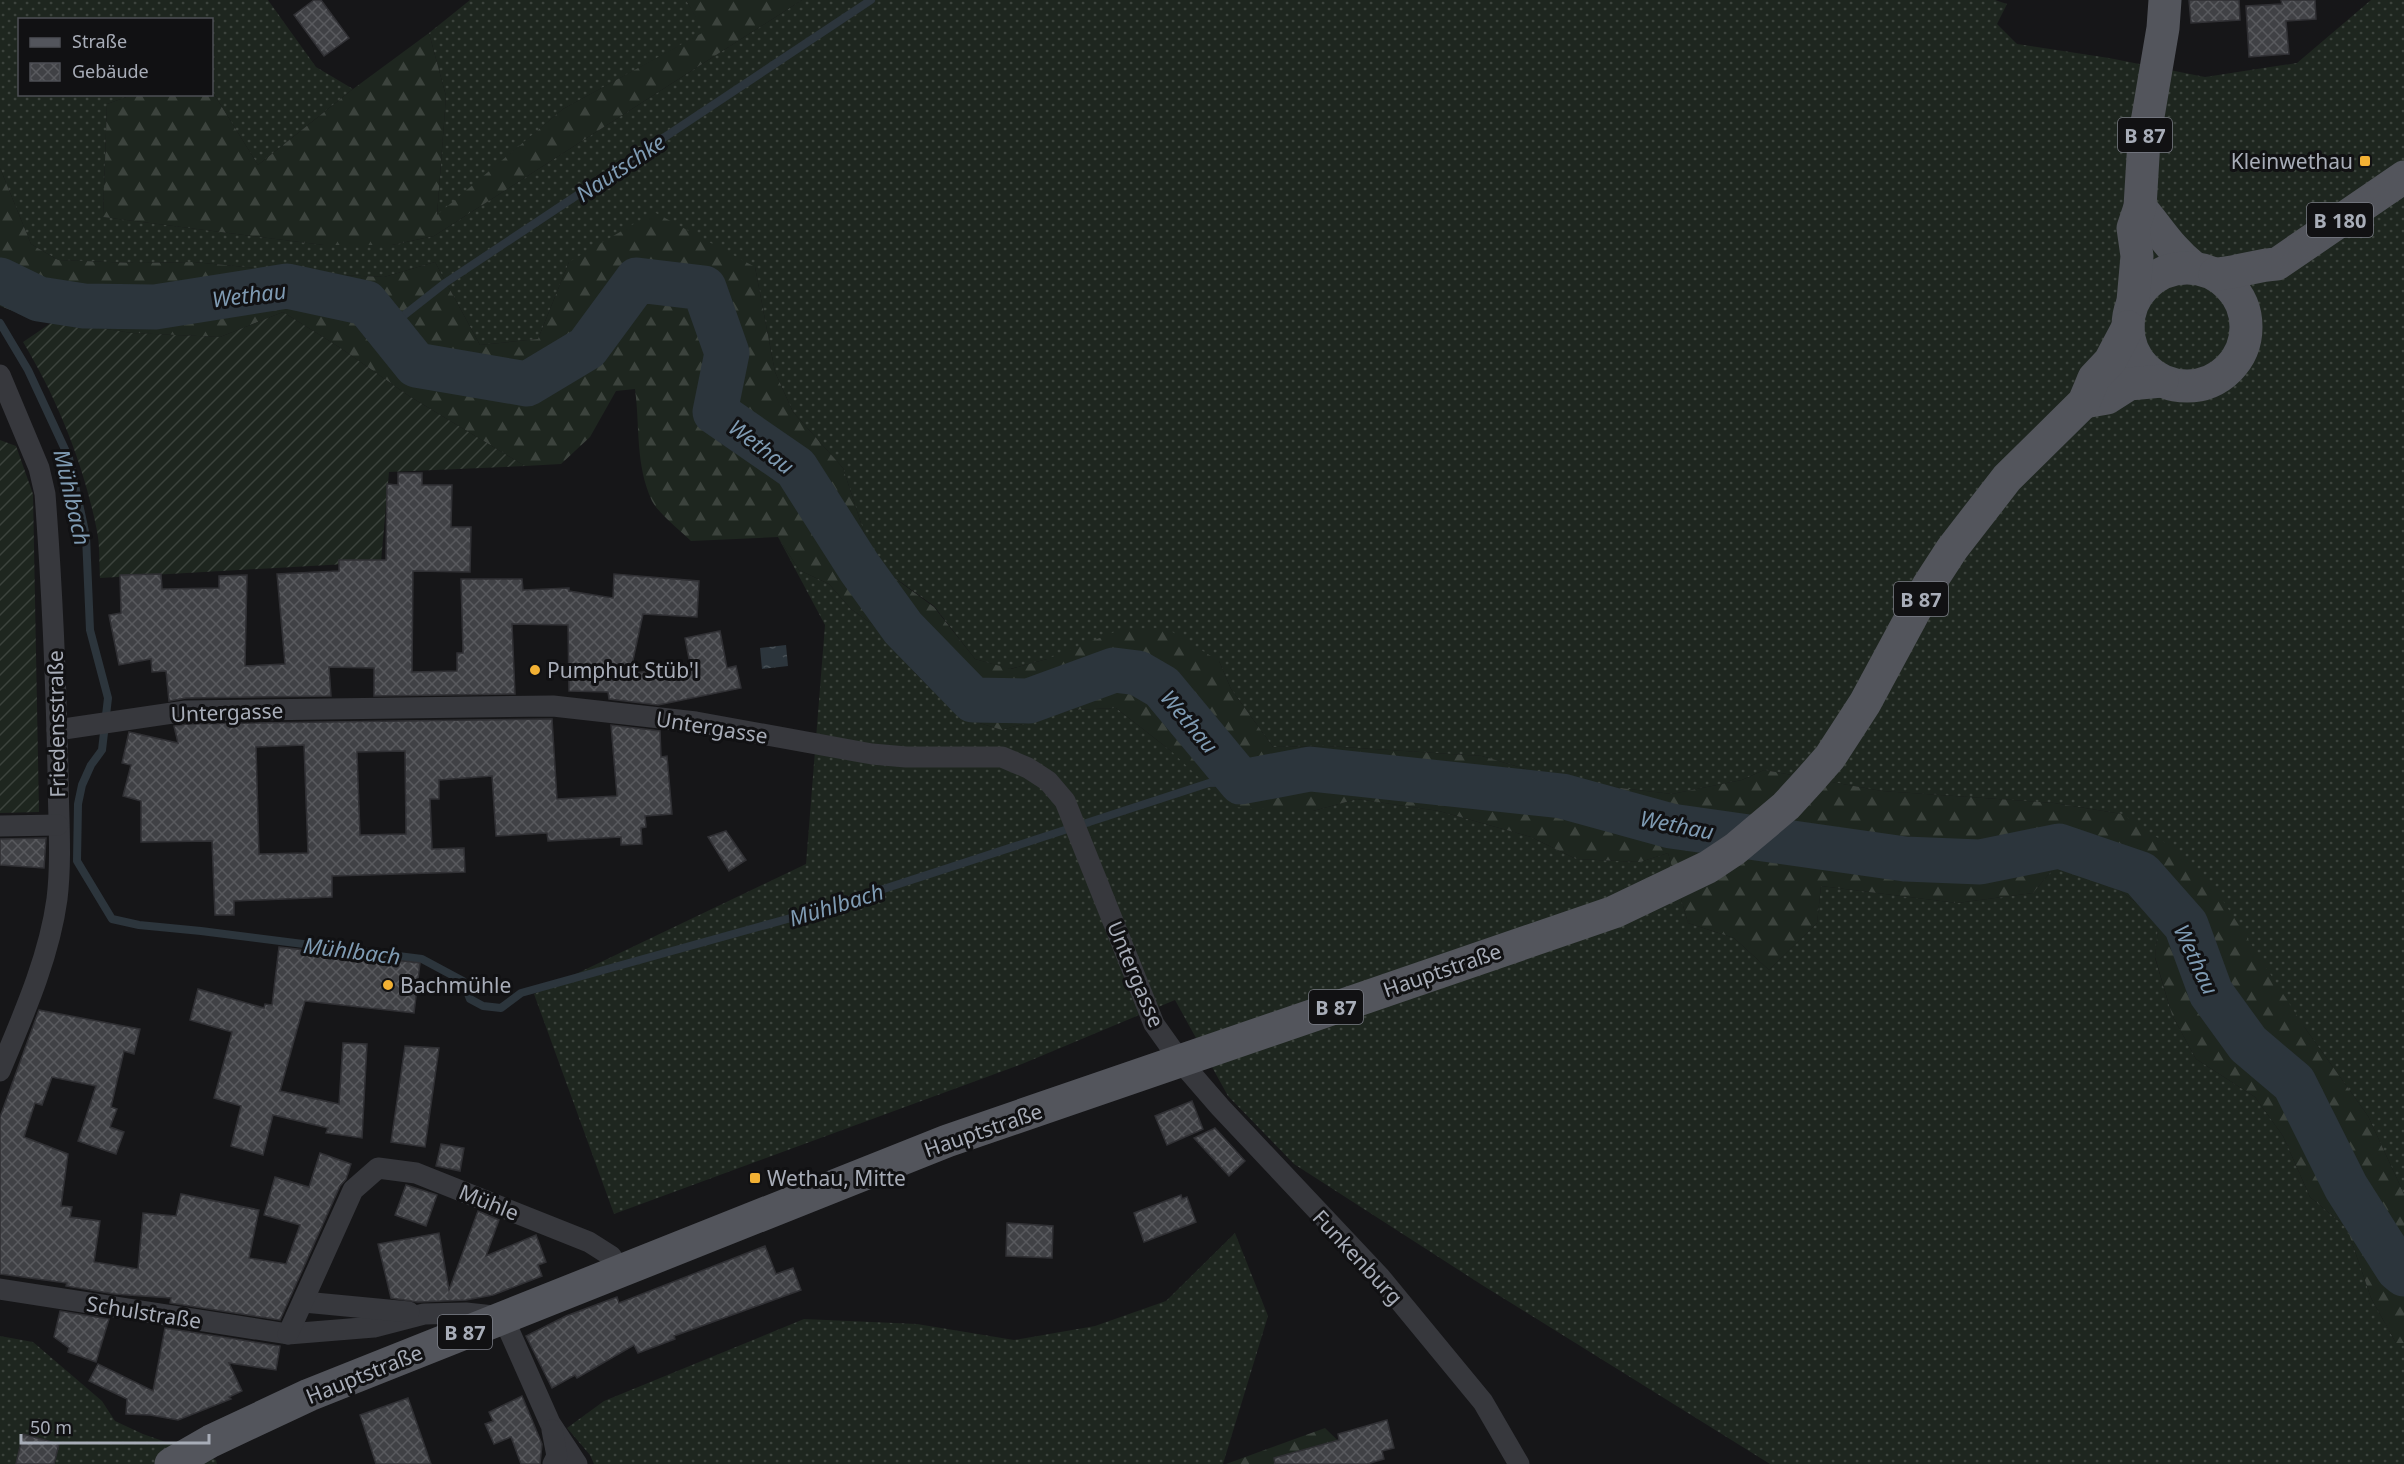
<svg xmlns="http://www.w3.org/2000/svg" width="2404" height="1464" viewBox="0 0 2404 1464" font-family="'Noto Sans',sans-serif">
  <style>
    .grass { fill: url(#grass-dots) }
    .forest { fill: url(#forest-firs) }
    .garden { fill: url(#garden-furrows) }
    .water { fill: url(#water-ripples) }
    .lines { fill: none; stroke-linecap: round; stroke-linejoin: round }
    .stream { stroke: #2c353c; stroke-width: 8 }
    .river { stroke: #2c353c; stroke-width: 45 }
    .building { fill: url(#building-cross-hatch); stroke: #303034; stroke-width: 1.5; fill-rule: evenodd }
    .street { stroke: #37383d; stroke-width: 21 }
    .primary { stroke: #53555c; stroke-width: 33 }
    .poi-dot { fill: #f2b134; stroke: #111113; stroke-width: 2 }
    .labels { text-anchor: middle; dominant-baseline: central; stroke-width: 6; stroke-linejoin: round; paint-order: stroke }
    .shield { fill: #111113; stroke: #7b7e86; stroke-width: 1.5 }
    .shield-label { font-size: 20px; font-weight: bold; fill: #a8adb8 }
    .poi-label { font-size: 21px; fill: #a8adb8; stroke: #111113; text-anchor: start }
    .street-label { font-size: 21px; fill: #a8adb8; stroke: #111113 }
    .water-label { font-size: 22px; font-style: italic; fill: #7f9bb3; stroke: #111113 }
  </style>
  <defs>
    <pattern id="grass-dots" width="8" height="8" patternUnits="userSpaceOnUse" patternTransform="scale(1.5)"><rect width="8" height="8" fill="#1e261f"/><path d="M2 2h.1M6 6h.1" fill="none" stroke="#3c433d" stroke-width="1.8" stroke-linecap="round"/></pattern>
    <pattern id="forest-firs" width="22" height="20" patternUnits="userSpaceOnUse" patternTransform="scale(1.5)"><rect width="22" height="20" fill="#1e261f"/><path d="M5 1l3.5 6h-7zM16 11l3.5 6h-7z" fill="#3c433d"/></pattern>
    <pattern id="garden-furrows" width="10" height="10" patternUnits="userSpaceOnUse" patternTransform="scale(1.5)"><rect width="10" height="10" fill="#1e261f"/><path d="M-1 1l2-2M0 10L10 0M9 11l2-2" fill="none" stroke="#3c433d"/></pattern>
    <pattern id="water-ripples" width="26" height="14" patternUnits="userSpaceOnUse" patternTransform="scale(1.5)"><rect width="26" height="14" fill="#2c353c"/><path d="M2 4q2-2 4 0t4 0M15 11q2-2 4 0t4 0" fill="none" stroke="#485056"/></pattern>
    <pattern id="building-cross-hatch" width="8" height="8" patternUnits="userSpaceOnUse" patternTransform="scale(1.5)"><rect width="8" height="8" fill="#404145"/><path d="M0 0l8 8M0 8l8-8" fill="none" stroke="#595a5e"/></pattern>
  </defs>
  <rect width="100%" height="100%" fill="#161618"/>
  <g class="grass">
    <polygon points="0,0 268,0 316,67 353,89 258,165 212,91 212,20 20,20 20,94 132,95 107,104 103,217 324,245 392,245 434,236 802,0 1995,0 2007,4 1997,24 2017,44 2109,58 2205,77 2297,63 2371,0 2404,0 2404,1194 2368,1116 2305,1028 2122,814 2054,803 1882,791 1764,770 1742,780 1672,794 1569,782 1482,756 1327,746 1273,747 1231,689 1219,661 1047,659 1010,669 975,659 934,606 874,563 843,468 793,412 775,372 755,267 569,262 538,339 480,345 435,262 384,277 318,274 193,262 135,263 58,260 31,244 0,168"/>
    <polygon points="470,0 686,0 705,32 563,109 437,216 446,96 429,33"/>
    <polygon points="778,537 799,570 829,584 851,609 886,634 915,673 960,717 1002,730 1070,710 1116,708 1171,751 1313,811 1357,799 1439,811 1531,837 1576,859 1640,862 1668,853 1688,923 1734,938 1769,970 1817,923 1821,886 1957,903 2033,893 2054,868 2101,877 2159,919 2155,958 2172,1015 2196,1059 2255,1097 2283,1136 2310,1197 2347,1228 2371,1298 2396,1343 2404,1343 2404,1464 1770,1464 1482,1285 1294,1164 1228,1096 1175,1000 1022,1064 614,1214 534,994 806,864 825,625"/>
    <polygon points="1235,1233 1268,1316 1223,1464 594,1464 590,1455 567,1428 604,1401 804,1319 917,1324 1014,1340 1095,1326 1166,1301"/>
    <polygon points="0,1336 33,1342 102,1401 115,1421 143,1434 216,1460 217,1464 0,1464"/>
  </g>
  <g class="forest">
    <polygon points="686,0 802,0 434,236 392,245 324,245 103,217 107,104 132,95 212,94 212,91 258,165 353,89 429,33 446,96 437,215 563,109 704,32"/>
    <path d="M0 168 31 244 58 260 135 263 193 262 318 274 384 277 435 262 480 345 538 339 569 262 654 212 755 267 775 372 793 412 843 468 874 563 934 607 975 659 1011 669 1047 659 1122 629 1166 628 1219 661 1231 689 1273 747 1327 746 1482 756 1569 782 1672 794 1742 780 1764 770 1882 791 2054 803 2122 814 2167 844 2218 893 2305 1028 2368 1116 2404 1194V1343H2396L2371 1298 2347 1228 2310 1197 2283 1136 2255 1097 2196 1059 2172 1015 2155 957 2159 919 2101 877 2054 868 2033 893 1957 903 1821 886 1817 923 1769 970 1734 938 1688 923 1668 853 1640 862 1576 859 1531 837 1439 811 1357 799 1313 811 1230 807 1171 751 1116 708 1070 710 1002 730 960 717 915 673 886 634 851 609 829 584 799 570 778 537 691 541C681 531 658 513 652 501 635 465 640 426 635 389L616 391 590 437 561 464 525 466 409 396 339 347 283 312 220 337 132 333 32 318 0 306Z"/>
    <polygon points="1325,1428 1362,1464 1226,1464"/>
  </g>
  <g class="garden">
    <path d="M283 312 339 347 409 396 525 466 389 472 381 562 100 578C99 563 100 546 97 531 84 465 58 400 23 342L54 321 132 333 220 337Z"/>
    <polygon points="0,440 16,446 33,494 39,812 0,813"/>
  </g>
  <polygon class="water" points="786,645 788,666 762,669 760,648"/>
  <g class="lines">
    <g class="stream">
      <polyline points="366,303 403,316 445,283 871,0"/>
      <polyline points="0,323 28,370 69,458 86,536 90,630 108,698 102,750 91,765 82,785 78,804 77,861 112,919 139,925 201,931 422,959 463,981 470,999 483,1006 501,1008 521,993 816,911 1209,783 1241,782"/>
    </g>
    <polyline class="river" points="0,280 39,299 84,306 155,307 287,286 366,303 416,365 527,384 587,348 637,280 704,288 727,353 715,412 796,468 859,567 903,628 973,700 1029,701 1114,670 1138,673 1162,687 1241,782 1310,769 1562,796 1671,826 1905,859 1980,862 2059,846 2141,874 2186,925 2211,993 2248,1044 2294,1083 2346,1187 2398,1269 2404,1274"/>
  </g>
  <g class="building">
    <polygon points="314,0 321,0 349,38 324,56 294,15"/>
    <polygon points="2189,0 2239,0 2240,20 2191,23"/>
    <polygon points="2281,0 2315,0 2316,19 2286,21 2289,54 2249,57 2246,6 2282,4"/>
    <polygon points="398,473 422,473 422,485 452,485 451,527 471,527 470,572 413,571 412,672 457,671 457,653 463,653 461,579 522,579 523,590 569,588 569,591 613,598 614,574 699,581 697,617 643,614 630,674 690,664 685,638 720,631 727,668 736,666 741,688 658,705 609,699 608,692 569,691 568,625 512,624 515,694 374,696 374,668 329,667 331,696 186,698 169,701 166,671 152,672 151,659 119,665 109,615 121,613 120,575 161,574 162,589 219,588 219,576 247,575 245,666 285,664 277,574 339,571 339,560 386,560 387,484 398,485"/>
    <path d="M552 719 557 799 617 796 611 725 660 731 661 757 667 756 672 814 645 816 646 827 641 828 642 844 621 845V837L548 841 547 833 496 836 492 776 439 780V799H430L432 849 464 848 465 872 332 876V897L234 901V915H215L212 841 141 842V801L123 796 131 765 122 763 129 732 178 743 174 726 187 724ZM304 745 308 853 259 854 256 747ZM405 751 406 834 360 835 357 752Z"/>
    <polygon points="726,831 746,860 729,871 708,837"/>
    <polygon points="46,838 44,868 0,865 0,839"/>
    <polygon points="279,947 420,963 414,1013 305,1001 280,1091 339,1104 343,1043 367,1044 362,1138 326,1133 328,1128 273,1115 263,1155 231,1146 241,1106 214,1098 232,1032 190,1020 198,989 264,1008 265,1004 272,1005"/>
    <polygon points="39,1010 140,1029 134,1054 124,1051 111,1107 117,1109 110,1127 124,1132 116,1154 78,1141 96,1086 52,1077 42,1105 35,1103 24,1137 68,1154 61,1206 72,1207 70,1217 100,1221 94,1262 138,1269 143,1213 176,1216 181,1194 259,1210 249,1258 286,1264 300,1225 264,1215 275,1177 309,1187 320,1153 351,1164 346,1179 340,1186 280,1320 170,1303 171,1298 115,1294 66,1286 67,1283 0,1274 0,1117"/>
    <polygon points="405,1046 439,1048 425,1147 391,1142"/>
    <polygon points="1192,1101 1203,1129 1167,1145 1155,1116"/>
    <polygon points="1215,1128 1245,1161 1229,1176 1194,1138"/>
    <polygon points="441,1144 464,1148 460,1171 436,1166"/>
    <polygon points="406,1185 437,1195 426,1226 395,1215"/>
    <polygon points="1181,1195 1182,1199 1187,1197 1196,1222 1144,1242 1134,1213"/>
    <polygon points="478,1211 499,1220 486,1256 536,1235 546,1262 538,1265 542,1276 493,1295 466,1300 418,1302 391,1298 378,1244 439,1233 449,1290"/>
    <polygon points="1007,1223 1053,1226 1052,1258 1006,1256"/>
    <polygon points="765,1246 776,1274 793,1268 801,1290 674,1336 675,1339 638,1353 634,1345 577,1378 575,1375 552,1388 526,1336 566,1316 617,1297 619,1303"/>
    <polygon points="60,1311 109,1319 96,1362 68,1352 69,1348 54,1337"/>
    <polygon points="165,1328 280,1346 276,1370 229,1363 242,1391 229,1397 231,1399 178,1420 150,1415 126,1414 127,1399 89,1381 98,1364 153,1391"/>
    <polygon points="522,1396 542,1444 540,1464 521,1464 511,1437 494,1444 485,1424 493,1421 489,1412"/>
    <polygon points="408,1398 431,1464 376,1464 360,1415"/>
    <polygon points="1387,1420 1394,1448 1382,1451 1384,1459 1367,1464 1275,1464 1274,1458 1339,1440 1338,1434"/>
    <polygon points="23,1434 59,1444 54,1464 16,1464"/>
  </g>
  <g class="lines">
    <g class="street">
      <path d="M0 375 39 468 45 494C52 586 56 679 58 771 58 813 62 857 57 899 49 958 23 1016 0 1071"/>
      <polyline points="57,730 186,711 553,706 696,722 872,754 906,757 1002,757 1028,768 1048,781 1065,801 1154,1024 1181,1062 1220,1107 1380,1277 1483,1402 1519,1464"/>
      <polyline points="0,826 58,825"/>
      <polyline points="0,1289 288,1334 374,1327 424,1314 466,1313 503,1317 550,1423 577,1464"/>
      <polyline points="304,1302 409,1312"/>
      <polyline points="288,1334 353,1190 378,1168 416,1173 589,1242 611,1256 621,1270"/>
      <polyline points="552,1430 557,1456 553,1464"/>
    </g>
    <g class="primary">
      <path d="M2140 207C2159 229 2170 249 2193 267"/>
      <circle cx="2187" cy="327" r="59"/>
      <path d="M2215 274C2237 273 2256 265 2277 264L2404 177"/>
      <polyline points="2133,301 2137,256 2133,228 2140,207 2144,140 2163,28 2165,0"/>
      <polyline points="2084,402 2107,398 2129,384 2162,381"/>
      <polyline points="171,1464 211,1441 309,1395 947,1141 1614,912 1708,867 1735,849 1786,806 1808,782 1830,757 1865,703 1928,586 1952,549 2007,478 2084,402 2094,378 2110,361 2128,327"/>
    </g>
  </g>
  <g class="poi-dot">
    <rect x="2359" y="155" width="12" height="12" rx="3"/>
    <circle cx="535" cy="670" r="6"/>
    <circle cx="388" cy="985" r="6"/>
    <rect x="749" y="1172" width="12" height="12" rx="3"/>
  </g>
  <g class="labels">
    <g class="shield">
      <rect x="2118" y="118" width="54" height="34" rx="4.5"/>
      <rect x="2307" y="203" width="66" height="34" rx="4.5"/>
      <rect x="1894" y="582" width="54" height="34" rx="4.5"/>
      <rect x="1309" y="990" width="54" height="34" rx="4.5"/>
      <rect x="438" y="1315" width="54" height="34" rx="4.5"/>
    </g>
    <g class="shield-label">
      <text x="2145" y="135">B 87</text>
      <text x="2340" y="220">B 180</text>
      <text x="1921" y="599">B 87</text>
      <text x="1336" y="1007">B 87</text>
      <text x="465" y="1332">B 87</text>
    </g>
    <g class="poi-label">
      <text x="2353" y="161" text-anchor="end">Kleinwethau</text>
      <text x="547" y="670">Pumphut Stüb'l</text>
      <text x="400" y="985">Bachmühle</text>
      <text x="767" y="1178">Wethau, Mitte</text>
    </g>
    <g class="street-label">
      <text transform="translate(227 712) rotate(-2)">Untergasse</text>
      <text transform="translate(56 724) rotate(-91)">Friedensstraße</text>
      <text transform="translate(712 727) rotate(9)">Untergasse</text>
      <text transform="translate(1442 970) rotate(-19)">Hauptstraße</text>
      <text transform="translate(1136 974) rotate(67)">Untergasse</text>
      <text transform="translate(983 1130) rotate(-19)">Hauptstraße</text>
      <text transform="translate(489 1202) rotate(22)">Mühle</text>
      <text transform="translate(1358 1257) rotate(47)">Funkenburg</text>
      <text transform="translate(144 1312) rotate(9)">Schulstraße</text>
      <text transform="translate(364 1374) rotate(-22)">Hauptstraße</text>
    </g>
    <g class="water-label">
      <text transform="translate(620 167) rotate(-34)">Nautschke</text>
      <text transform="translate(249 294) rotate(-7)">Wethau</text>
      <text transform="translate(762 446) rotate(37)">Wethau</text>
      <text transform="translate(73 497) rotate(77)">Mühlbach</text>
      <text transform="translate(1190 721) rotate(50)">Wethau</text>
      <text transform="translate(1677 824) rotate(11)">Wethau</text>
      <text transform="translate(836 904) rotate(-17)">Mühlbach</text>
      <text transform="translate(352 950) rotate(7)">Mühlbach</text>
      <text transform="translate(2197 959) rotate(65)">Wethau</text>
    </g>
  </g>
  <rect x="18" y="18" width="195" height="78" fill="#111113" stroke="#4d4f55" stroke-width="1.5"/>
  <rect x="30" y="38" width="30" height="9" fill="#53555c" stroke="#4d4f55" stroke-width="1.5"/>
  <text x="72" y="48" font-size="18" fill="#a8adb8">Straße</text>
  <rect x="30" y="63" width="30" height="18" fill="url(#building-cross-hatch)" stroke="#4d4f55" stroke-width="1.5"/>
  <text x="72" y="78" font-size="18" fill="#a8adb8">Gebäude</text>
  <path d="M21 1434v9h188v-9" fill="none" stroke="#a8adb8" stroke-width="3"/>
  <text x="30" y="1434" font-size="18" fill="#a8adb8" stroke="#111113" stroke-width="4.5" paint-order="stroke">50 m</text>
</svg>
